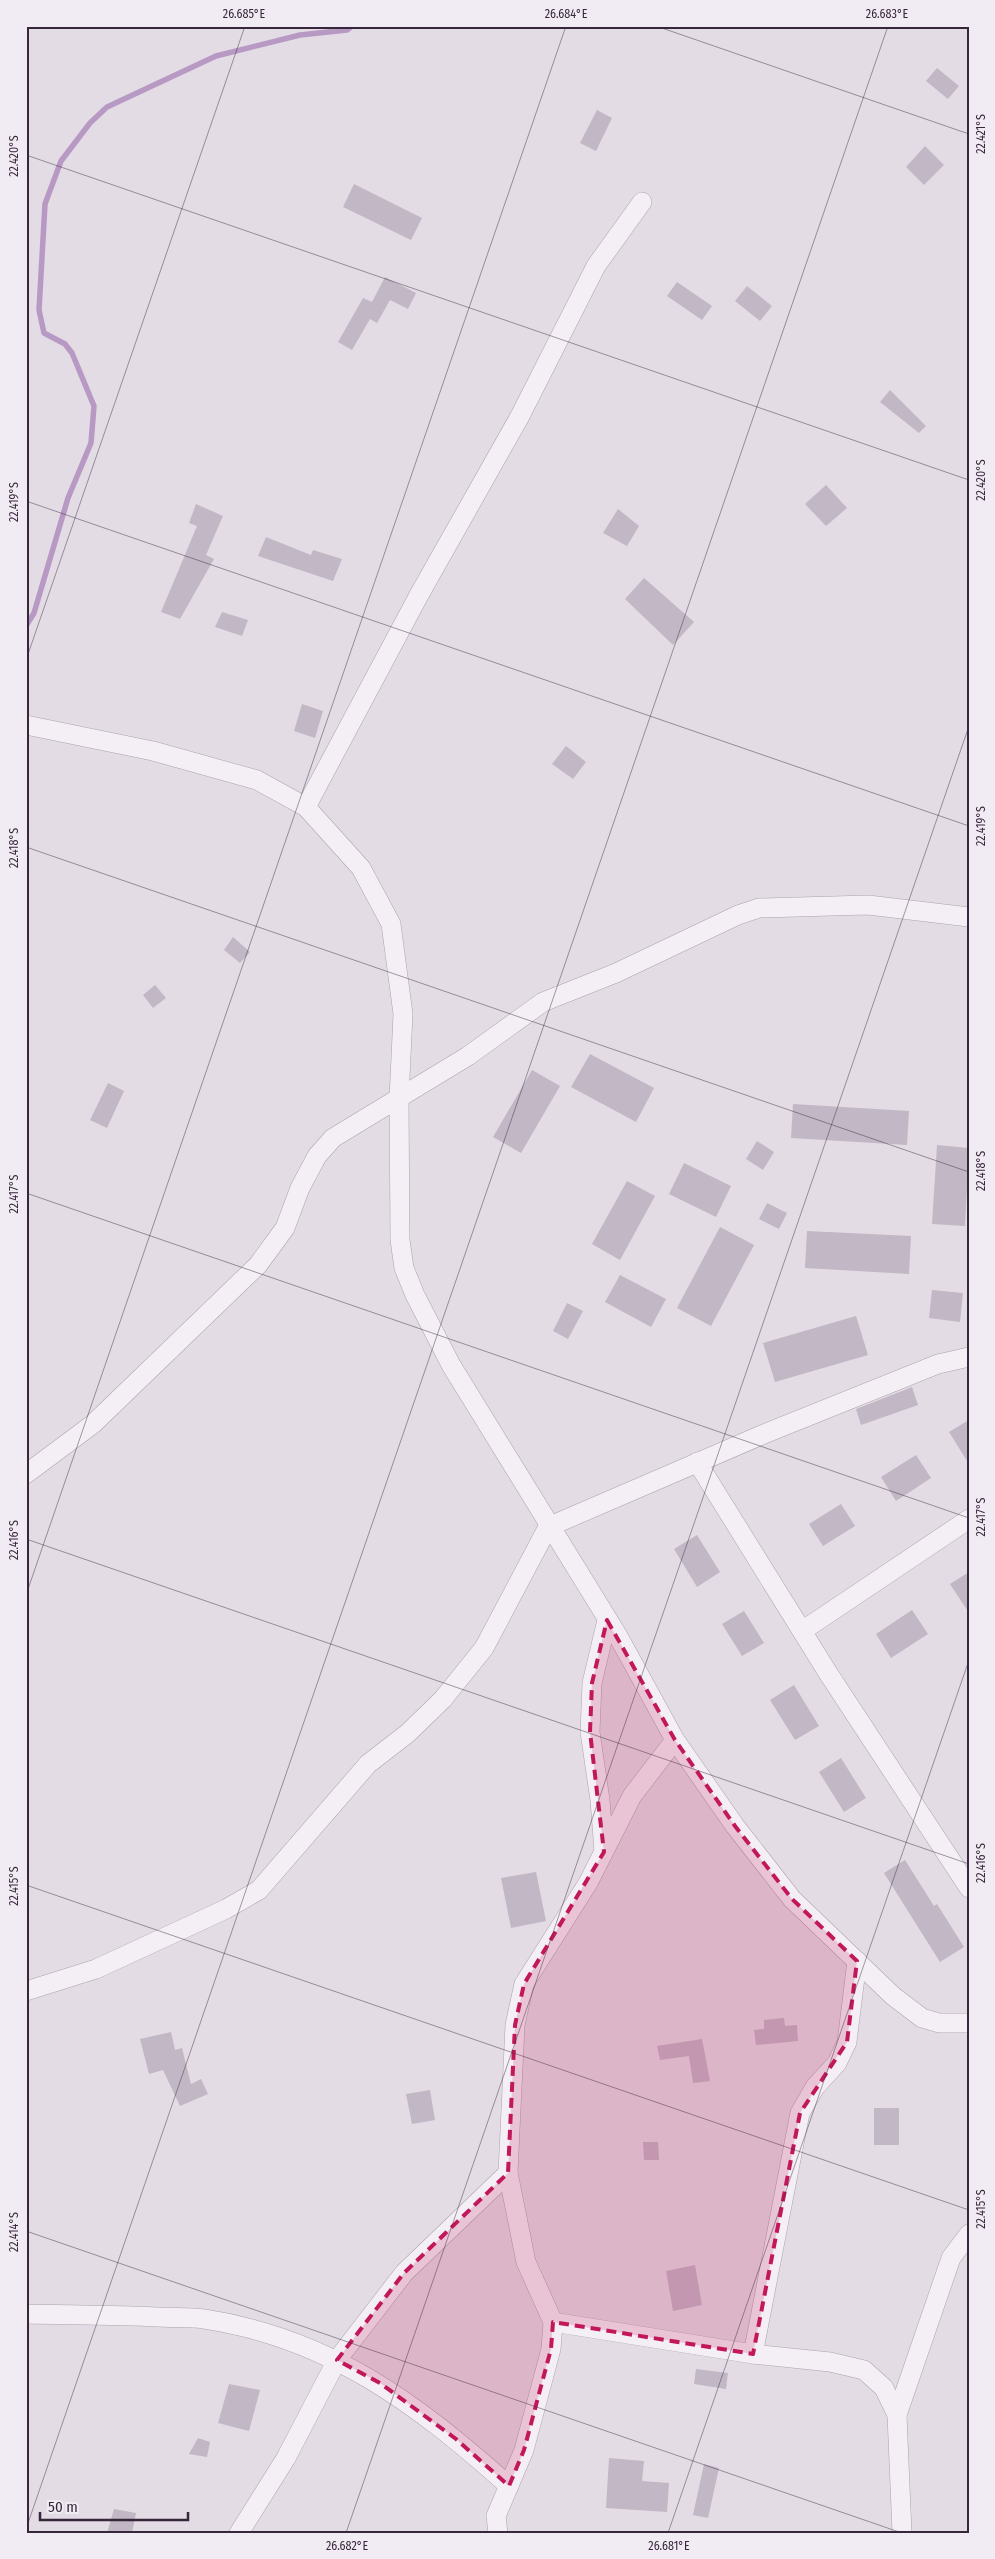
<svg xmlns="http://www.w3.org/2000/svg" width="995" height="2559" viewBox="0 0 995 2559" font-family="'Fira Sans Condensed',sans-serif">
  <style>
    .lines { fill: none; stroke-linecap: round; stroke-linejoin: round }
    .stream { stroke: #b799c4; stroke-width: 5.5 }
    .building { fill: #c2b7c5 }
    .minor-casing { stroke: #aca2af; stroke-width: 20 }
    .minor { stroke: #f3eff4; stroke-width: 19 }
    .marked { fill: #c2185b; fill-opacity: 0.2; stroke: #c2185b; stroke-width: 4; stroke-dasharray: 10 6; stroke-linejoin: round }
    .ticks { fill: none; stroke: #37273b; stroke-width: 1; stroke-opacity: 0.45 }
    .neatline { fill: none; stroke: #37273b; stroke-width: 2 }
    .ticks-label { font-size: 12px; text-anchor: middle; fill: #37273b }
  </style>
  <rect width="100%" height="100%" fill="#e3dce5"/>
  <g class="lines">
    <polyline class="stream" points="26,626 34,613 68,498 91,443 94,406 72,353 65,344 44,333 39,310 45,204 61,161 90,123 107,107 216,56 300,35 347,30 352,26"/>
  </g>
  <g class="building">
    <polygon points="937,68 959,86 948,99 926,81"/>
    <polygon points="597,110 612,118 596,151 580,143"/>
    <polygon points="925,146 944,165 924,185 906,167"/>
    <polygon points="354,184 422,218 411,240 343,207"/>
    <polygon points="385,277 416,293 408,309 390,300 377,323 370,319 352,350 338,342 363,298 372,302"/>
    <polygon points="677,282 712,306 702,320 667,296"/>
    <polygon points="747,286 772,306 760,321 735,301"/>
    <polygon points="890,390 926,426 919,433 880,402"/>
    <polygon points="826,485 847,508 826,526 805,504"/>
    <polygon points="196,504 223,516 206,555 214,559 180,619 161,612 197,526 189,523"/>
    <polygon points="618,509 639,526 627,546 603,533"/>
    <polygon points="266,537 311,555 313,550 342,559 333,581 258,556"/>
    <polygon points="644,578 694,622 673,645 625,599"/>
    <polygon points="222,612 248,620 242,636 215,627"/>
    <polygon points="302,704 323,711 315,738 294,731"/>
    <polygon points="566,746 586,762 573,779 552,764"/>
    <polygon points="233,937 250,952 240,963 224,950"/>
    <polygon points="155,985 166,998 153,1008 143,995"/>
    <polygon points="590,1054 654,1088 636,1122 571,1087"/>
    <polygon points="532,1070 560,1086 521,1153 493,1137"/>
    <polygon points="108,1083 124,1091 107,1128 90,1120"/>
    <polygon points="793,1104 909,1111 907,1145 791,1138"/>
    <polygon points="757,1141 774,1152 763,1170 746,1159"/>
    <polygon points="937,1145 969,1148 965,1226 932,1224"/>
    <polygon points="684,1163 731,1186 716,1217 669,1194"/>
    <polygon points="627,1181 655,1196 620,1260 592,1244"/>
    <polygon points="767,1203 787,1213 779,1229 759,1219"/>
    <polygon points="720,1227 754,1245 711,1326 677,1308"/>
    <polygon points="807,1231 911,1236 909,1274 805,1268"/>
    <polygon points="620,1275 666,1299 651,1327 605,1302"/>
    <polygon points="932,1290 963,1293 960,1322 929,1318"/>
    <polygon points="567,1303 583,1311 568,1339 553,1331"/>
    <polygon points="856,1316 868,1355 775,1382 763,1343"/>
    <polygon points="912,1387 918,1405 861,1425 856,1409"/>
    <polygon points="969,1420 969,1464 949,1432"/>
    <polygon points="916,1455 931,1478 896,1501 881,1477"/>
    <polygon points="841,1504 855,1526 823,1546 809,1524"/>
    <polygon points="697,1535 720,1572 697,1587 674,1549"/>
    <polygon points="969,1572 969,1613 950,1584"/>
    <polygon points="912,1610 928,1634 891,1658 876,1634"/>
    <polygon points="744,1611 764,1643 742,1656 722,1624"/>
    <polygon points="794,1685 819,1726 795,1740 770,1700"/>
    <polygon points="841,1758 866,1798 844,1812 819,1772"/>
    <polygon points="905,1860 934,1906 937,1904 964,1947 940,1962 884,1873"/>
    <polygon points="536,1872 546,1921 511,1928 501,1878"/>
    <polygon points="784,2018 785,2026 797,2025 798,2041 756,2045 754,2030 764,2029 764,2020"/>
    <polygon points="171,2032 175,2050 182,2048 191,2084 201,2079 208,2094 180,2106 163,2070 149,2074 140,2039"/>
    <polygon points="702,2039 710,2081 693,2083 689,2056 660,2060 657,2046"/>
    <polygon points="430,2090 435,2120 412,2124 406,2094"/>
    <rect x="874" y="2108" width="25" height="37"/>
    <polygon points="643,2142 658,2142 659,2160 644,2160"/>
    <polygon points="695,2265 702,2305 673,2311 666,2271"/>
    <polygon points="696,2369 728,2373 726,2389 694,2384"/>
    <polygon points="229,2384 260,2390 249,2431 218,2423"/>
    <polygon points="198,2438 210,2442 207,2457 189,2454"/>
    <polygon points="609,2458 644,2461 642,2481 669,2483 667,2512 606,2508"/>
    <polygon points="704,2464 719,2468 708,2518 693,2515"/>
    <polygon points="114,2509 136,2513 132,2533 107,2533"/>
  </g>
  <g class="lines">
    <g class="minor-casing">
      <g id="minor">
        <polyline points="26,725 153,751 257,780 306,807 361,868 391,924 403,1014 399,1099 400,1240 404,1268 415,1295 451,1365 618,1636 675,1740 735,1826 792,1899 893,1996 922,2018 939,2023 969,2023"/>
        <polyline points="306,807 419,595 520,416 596,266 642,202"/>
        <polyline points="697,1462 828,1673 969,1888"/>
        <polyline points="26,1474 93,1424 258,1265 285,1228 300,1188 317,1156 333,1138 468,1056 543,1002 616,973 738,915 759,908 868,905 969,917"/>
        <polyline points="802,1631 969,1519"/>
        <polyline points="604,1851 600,1800 590,1732 592,1683 607,1620"/>
        <polyline points="26,1991 96,1969 226,1909 259,1890 368,1764 408,1733 443,1699 484,1648 548,1527 764,1434 938,1364 969,1357"/>
        <path d="M26 2314C70 2315 115 2315 159 2317 174 2318 190 2317 204 2319 330 2338 417 2404 509 2486"/>
        <polyline points="553,2322 753,2354 830,2362 864,2370 884,2388 897,2415 902,2533"/>
        <polyline points="753,2354 800,2113 815,2087 837,2063 847,2042 857,1961"/>
        <polyline points="897,2415 951,2258 969,2234"/>
        <polyline points="239,2533 286,2458 337,2360 404,2273 508,2173"/>
        <polyline points="498,2533 496,2516 524,2450 551,2349 553,2322 526,2262 508,2173 515,2025 524,1984 588,1883 632,1796 675,1740"/>
      </g>
    </g>
    <use href="#minor" class="minor"/>
  </g>
  <path class="marked" d="M607 1620 675 1740 735 1826 792 1899 857 1961 847 2042 800 2113 753 2354 553 2322 551 2349 524 2450 509 2486 456 2439 380 2383 337 2360 404 2273 508 2173 515 2025 524 1984 604 1852 590 1732 592 1683Z"/>
  <path class="ticks" d="M656 26 969 134M26 155 969 480M26 501 969 826M26 660 245 26M26 847 969 1172M26 1193 969 1518M26 1539 969 1864M26 1595 566 26M26 1885 969 2210M26 2231 902 2533M26 2529 888 26M346 2533 969 726M668 2533 969 1660"/>
  <rect width="995" height="2559" fill="none" stroke="#f1ebf3" stroke-width="55"/>
  <path d="M40 2512v8h148v-8" fill="none" stroke="#37273b" stroke-width="2.5"/>
  <text x="48" y="2512" font-size="15" fill="#37273b" stroke="#f1ebf3" stroke-width="4" paint-order="stroke">50 m</text>
  <rect x="28" y="28" width="940" height="2504" class="neatline"/>
  <g class="ticks-label">
    <text x="244" y="18">26.685°E</text>
    <text x="566" y="18">26.684°E</text>
    <text x="887" y="18">26.683°E</text>
    <text transform="translate(981 134) rotate(-90)" y="4">22.421°S</text>
    <text transform="translate(14 156) rotate(-90)" y="4">22.420°S</text>
    <text transform="translate(981 480) rotate(-90)" y="4">22.420°S</text>
    <text transform="translate(14 502) rotate(-90)" y="4">22.419°S</text>
    <text transform="translate(981 826) rotate(-90)" y="4">22.419°S</text>
    <text transform="translate(14 848) rotate(-90)" y="4">22.418°S</text>
    <text transform="translate(981 1171) rotate(-90)" y="4">22.418°S</text>
    <text transform="translate(14 1194) rotate(-90)" y="4">22.417°S</text>
    <text transform="translate(981 1517) rotate(-90)" y="4">22.417°S</text>
    <text transform="translate(14 1540) rotate(-90)" y="4">22.416°S</text>
    <text transform="translate(981 1863) rotate(-90)" y="4">22.416°S</text>
    <text transform="translate(14 1886) rotate(-90)" y="4">22.415°S</text>
    <text transform="translate(981 2209) rotate(-90)" y="4">22.415°S</text>
    <text transform="translate(14 2232) rotate(-90)" y="4">22.414°S</text>
    <text x="347" y="2550">26.682°E</text>
    <text x="669" y="2550">26.681°E</text>
  </g>
</svg>
